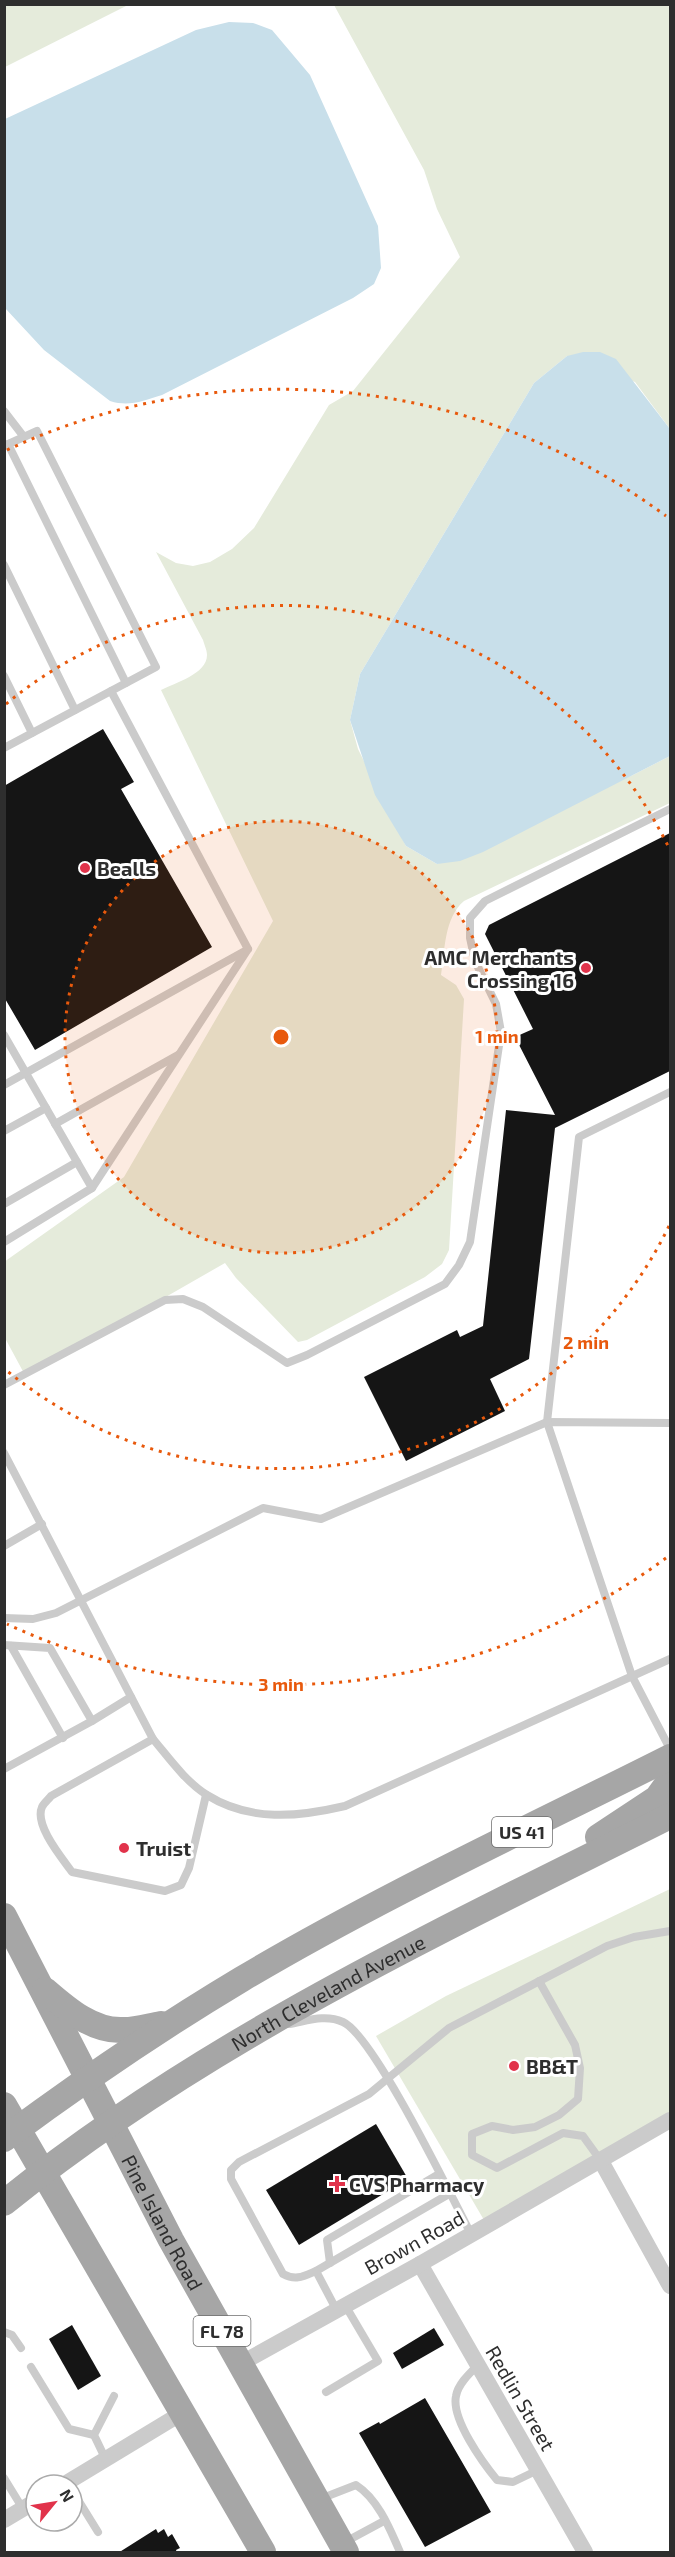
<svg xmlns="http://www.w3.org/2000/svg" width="675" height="2557" viewBox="0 0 675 2557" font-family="'Exo 2',sans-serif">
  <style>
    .green { fill: #e5ebdb }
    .water { fill: #c8dfea }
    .building { fill: #151515 }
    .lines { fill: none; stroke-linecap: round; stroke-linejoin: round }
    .lane { stroke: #cbcbcb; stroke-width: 8 }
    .street { stroke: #cbcbcb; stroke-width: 16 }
    .primary { stroke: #a6a6a6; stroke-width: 26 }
    .ring { fill: none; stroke: #e8590c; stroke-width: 3; stroke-dasharray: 3 6 }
    .poi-dot { fill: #e1334b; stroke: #fff; stroke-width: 2 }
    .labels { text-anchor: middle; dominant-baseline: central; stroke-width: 6; stroke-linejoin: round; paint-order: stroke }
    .shield { fill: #fff; stroke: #6d6d6d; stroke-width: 1.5 }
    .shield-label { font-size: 18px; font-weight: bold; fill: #2e2e2e }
    .poi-label { font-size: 20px; font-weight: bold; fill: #2e2e2e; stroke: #fff; text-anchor: start }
    .street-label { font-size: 20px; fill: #2e2e2e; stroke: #fff }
    .centre { fill: #e8590c; stroke: #fff; stroke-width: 3 }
    .ring-label { font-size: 18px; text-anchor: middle; font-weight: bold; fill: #e8590c; stroke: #fff; stroke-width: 6; stroke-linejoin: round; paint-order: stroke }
  </style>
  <rect width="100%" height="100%" fill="#fff"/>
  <g class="green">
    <polygon points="5,4 128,4 128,5 5,67"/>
    <path d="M334 5H670V429L635 382 567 356 534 383 360 674 350 720 358 749 406 846 437 864 633 775 670 756V803L464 901C444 918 445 950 441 975L456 985 464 999 449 1250 442 1264 425 1277 307 1340 298 1342 236 1278 225 1263 26 1377 5 1338 4 1262 124 1177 273 921 161 690C175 683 207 674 207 655 207 650 204 644 203 640L156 552 176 563 193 566 210 562 232 549 254 528 329 405 353 391 460 257 437 209 424 170Z"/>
    <polygon points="670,1889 670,2126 491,2232 376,2036 446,1996"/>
  </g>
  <g class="water">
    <path d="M229 22 253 23 272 30 310 75 378 226 381 268 374 284 353 298 162 395C143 401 129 407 110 401L44 350 5 308V119L196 30Z"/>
    <polygon points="583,352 600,352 616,359 670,429 670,756 483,852 460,861 437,864 406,846 375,795 350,720 360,674 534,383 567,356"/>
  </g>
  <g class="building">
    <polygon points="103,729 134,782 121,789 212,947 35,1050 4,997 4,786"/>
    <polygon points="670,833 670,1071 555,1128 529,1359 490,1379 505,1411 406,1461 364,1377 457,1330 460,1337 483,1326 506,1110 555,1115 515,1037 533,1029 485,934 489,925"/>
    <polygon points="376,2124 408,2179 299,2245 266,2190"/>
    <polygon points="72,2325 101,2376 78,2390 49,2339"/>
    <polygon points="434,2328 444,2345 402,2369 393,2353"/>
    <polygon points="425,2398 491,2512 425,2547 359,2433 379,2422 380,2424"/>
    <polygon points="156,2529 158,2533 164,2529 168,2537 172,2534 180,2548 176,2550 177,2553 118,2553"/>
  </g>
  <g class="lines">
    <g class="lane">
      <polyline points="4,411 24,437"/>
      <polyline points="8,444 126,683"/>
      <polyline points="4,446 37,431 156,667 4,748"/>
      <polyline points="4,565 75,710"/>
      <polyline points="4,676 32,733"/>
      <polyline points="111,691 248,949"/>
      <polyline points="4,1035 92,1188 4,1242"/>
      <polyline points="4,1085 245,951"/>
      <polyline points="55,1124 178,1055"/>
      <polyline points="4,1131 46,1108"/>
      <polyline points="92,1188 248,949"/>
      <polyline points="4,1204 77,1162"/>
      <polyline points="4,1385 165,1300 183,1299 203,1307 287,1363 307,1355 445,1284 459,1265 470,1242 501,1032 496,1004 475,961 470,938 470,918 485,901 670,809"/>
      <polyline points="670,1423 547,1422 632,1676 670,1749"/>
      <path d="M4 1453 153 1739C169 1758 186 1782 207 1795 250 1822 298 1817 345 1806L670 1659"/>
      <polyline points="4,1546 42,1524"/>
      <polyline points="4,1618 33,1619 56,1613 263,1508 321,1519 547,1422 579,1137 670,1092"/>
      <polyline points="4,1645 50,1648 92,1721 131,1697"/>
      <polyline points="11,1646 63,1738"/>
      <path d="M153 1739 51 1796C49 1799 44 1803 42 1807 34 1825 62 1858 72 1872L165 1891 181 1885 189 1868 206 1795"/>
      <polyline points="4,1769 92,1721"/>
      <polyline points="539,1981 575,2045 580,2068 578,2099 559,2115 535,2127 513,2130 492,2126 472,2134 472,2155 497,2168 563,2133 583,2136 601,2161"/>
      <path d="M289 2024C307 2021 325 2014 343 2022 374 2036 451 2196 471 2234"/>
      <path d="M449 2194 316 2271C304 2276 296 2281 283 2274L231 2179V2170L239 2162 369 2094 449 2028 607 1946 634 1937 670 1931"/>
      <polyline points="330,2263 327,2240 439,2174"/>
      <polyline points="316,2271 336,2309"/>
      <polyline points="4,2332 12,2335 21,2348"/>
      <path d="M478 2365C470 2373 458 2384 456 2396 451 2419 483 2463 497 2480L513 2482 538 2470"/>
      <polyline points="31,2367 69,2429 94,2435"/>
      <polyline points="326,2392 378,2361 345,2305"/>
      <polyline points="106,2460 94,2435 114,2396"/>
      <polyline points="4,2478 23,2509"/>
      <polyline points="72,2490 98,2532"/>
      <path d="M320 2499 356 2485C378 2499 390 2529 400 2552"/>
      <polyline points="345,2542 384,2521"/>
    </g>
    <g class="street">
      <polyline points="601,2161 670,2286"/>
      <polyline points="420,2264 585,2552"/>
      <polyline points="240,2364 420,2264 670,2120"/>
      <polyline points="63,2485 182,2413"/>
      <polyline points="4,2520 36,2501"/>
    </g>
    <g class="primary">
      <polyline points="598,1837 657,1798 670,1780"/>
      <path id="s1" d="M4 1916 171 2240 346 2552"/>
      <path d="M45 1990C67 2009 93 2032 124 2030 136 2030 149 2026 161 2024"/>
      <polyline points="4,2105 263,2552"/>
      <path d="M4 2139C81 2082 160 2028 242 1979 380 1897 527 1829 670 1757"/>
      <path id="s2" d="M4 2203C205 2040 441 1931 670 1816"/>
    </g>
  </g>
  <circle cx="281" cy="1037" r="216" fill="#e8590c" fill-opacity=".12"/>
  <g class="ring">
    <circle cx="281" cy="1037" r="216"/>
    <path d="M669 1226A432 432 0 0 1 6 1370M6 704A432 432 0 0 1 669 848"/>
    <path d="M666 1558A648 648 0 0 1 7 1624M7 450A648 648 0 0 1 666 516"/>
  </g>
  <g class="poi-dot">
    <circle cx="85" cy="868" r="6"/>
    <circle cx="586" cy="968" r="6"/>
    <circle cx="124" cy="1848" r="6"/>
    <circle cx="514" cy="2066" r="6"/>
    <path d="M334 2175h6v6h6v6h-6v6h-6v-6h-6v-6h6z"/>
  </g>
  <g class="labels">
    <g class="shield">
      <rect x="492" y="1817" width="60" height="30" rx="4.5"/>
      <rect x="193.5" y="2316" width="57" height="30" rx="4.5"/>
    </g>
    <g class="shield-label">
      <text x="522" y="1832">US 41</text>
      <text x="222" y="2331">FL 78</text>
    </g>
    <g class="poi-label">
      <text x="97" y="868">Bealls</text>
      <text x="574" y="957" text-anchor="end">AMC Merchants<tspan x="574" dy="23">Crossing 16</tspan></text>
      <text x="136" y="1848">Truist</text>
      <text x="526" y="2066">BB&amp;T</text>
      <text x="349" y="2184">CVS Pharmacy</text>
    </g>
    <g class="street-label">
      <text stroke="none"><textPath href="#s2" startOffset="387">North Cleveland Avenue</textPath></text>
      <text stroke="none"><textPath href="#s1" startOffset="345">Pine Island Road</textPath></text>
      <text transform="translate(414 2242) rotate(-29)">Brown Road</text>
      <text transform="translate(521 2398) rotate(60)">Redlin Street</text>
    </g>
  </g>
  <circle cx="281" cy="1037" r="9" class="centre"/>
  <g class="ring-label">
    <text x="497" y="1043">1 min</text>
    <text x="586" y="1349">2 min</text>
    <text x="281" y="1691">3 min</text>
  </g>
  <rect width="675" height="2557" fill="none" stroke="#2e2e2e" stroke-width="12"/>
  <g transform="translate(54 2503) rotate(60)"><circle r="28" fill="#ffffff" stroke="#ababab" stroke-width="1.5"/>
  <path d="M0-4.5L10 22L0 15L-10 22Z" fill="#e1334b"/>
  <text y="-9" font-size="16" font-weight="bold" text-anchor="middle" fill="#2e2e2e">N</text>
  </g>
</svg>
